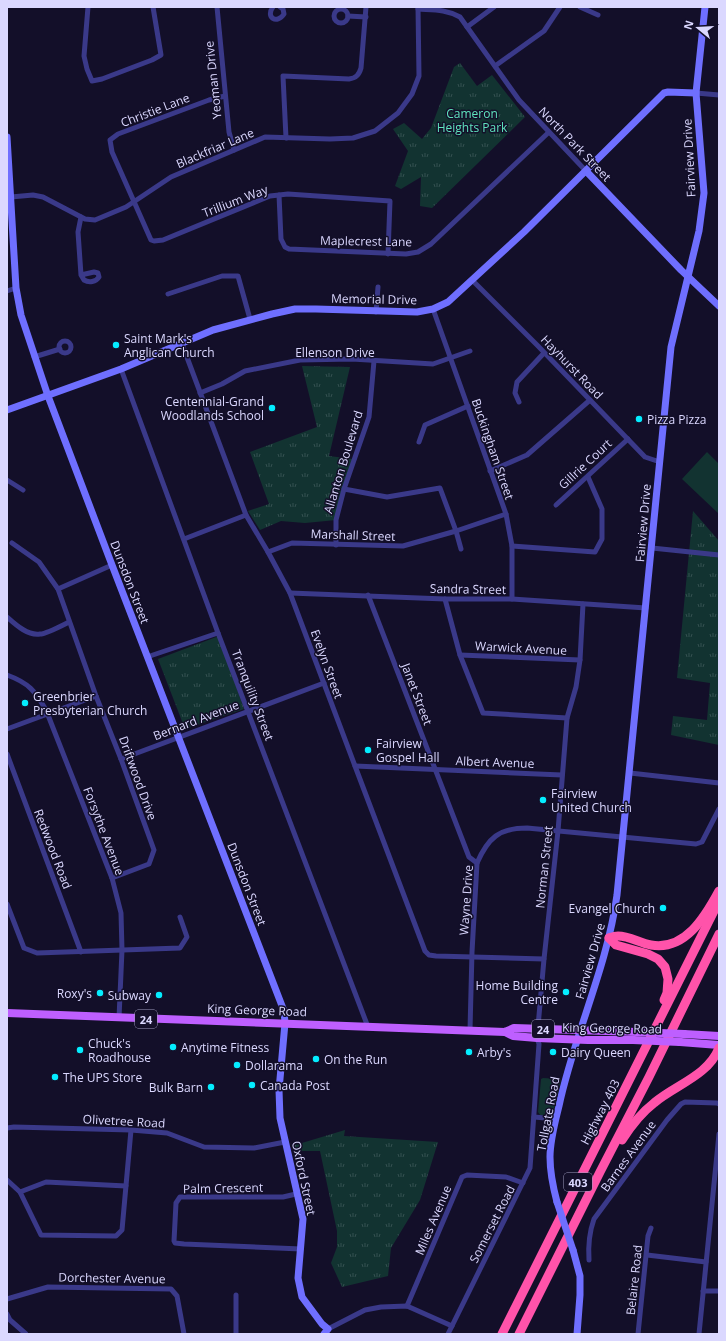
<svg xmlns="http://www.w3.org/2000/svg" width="726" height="1341" viewBox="0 0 726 1341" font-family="'Open Sans',sans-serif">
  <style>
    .grass { fill: #123331 }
    .park { fill: url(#park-tufts) }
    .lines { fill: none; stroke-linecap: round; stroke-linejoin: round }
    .street { stroke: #3a3989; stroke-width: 5 }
    .secondary { stroke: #6f6fff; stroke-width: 7 }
    .primary { stroke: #be5fff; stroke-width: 8 }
    .highway { stroke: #ff53aa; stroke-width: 9 }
    .secondary-bridge { stroke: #6f6fff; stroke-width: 7 }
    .primary-bridge { stroke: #be5fff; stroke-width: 8 }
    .poi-dot { fill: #04edff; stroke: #130f29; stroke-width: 1.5 }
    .labels { text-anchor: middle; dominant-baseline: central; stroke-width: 3; stroke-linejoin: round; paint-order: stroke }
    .shield { fill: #130f29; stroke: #9f9cbf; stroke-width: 1 }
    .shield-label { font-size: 11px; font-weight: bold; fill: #dbd8ff }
    .street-label { font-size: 12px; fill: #dbd8ff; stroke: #130f29 }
    .park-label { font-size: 12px; fill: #5fe4be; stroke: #130f29 }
    .poi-label { font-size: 12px; fill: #dbd8ff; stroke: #130f29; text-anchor: start }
  </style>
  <defs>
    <pattern id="park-tufts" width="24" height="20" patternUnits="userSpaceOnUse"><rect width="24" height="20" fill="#123331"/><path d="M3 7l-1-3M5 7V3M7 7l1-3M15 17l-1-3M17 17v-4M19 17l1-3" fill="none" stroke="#345050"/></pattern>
  </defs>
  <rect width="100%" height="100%" fill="#130f29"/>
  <g class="grass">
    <polygon points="707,452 719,464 719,514 682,479"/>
    <polygon points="543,1078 561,1079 561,1080 553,1113 551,1116 540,1115 538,1112 541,1079"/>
  </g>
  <g class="park">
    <polygon points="460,63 477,86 492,75 525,117 432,208 420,206 421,177 401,189 395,186 408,151 393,129 404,123 422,139 431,128 454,67"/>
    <polygon points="302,366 350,367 329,456 353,459 336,520 305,523 281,521 260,530 248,511 269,504 250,452 317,427"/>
    <polygon points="693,511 719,541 719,745 671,735 673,716 707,720 710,683 677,678"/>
    <polygon points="219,636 244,709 185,729 158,659"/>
    <polygon points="345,1130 344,1136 438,1142 420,1200 391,1248 388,1276 342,1287 331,1263 337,1247 337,1231 320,1151 294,1151 292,1146"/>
  </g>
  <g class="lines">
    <g class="street">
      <polyline points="88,7 84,56 87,69 92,81 102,79 152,60 161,55 153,7"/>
      <polyline points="217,7 229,132 234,150"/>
      <path d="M273 7C265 17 277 25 284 14L283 9 280 7"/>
      <polyline points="580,7 598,15"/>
      <path d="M418 9C433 10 446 9 460 17L519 100 586 171"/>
      <circle cx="341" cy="16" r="7"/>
      <polyline points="348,16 366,17"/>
      <polyline points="467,27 494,7"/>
      <polyline points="495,66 544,31 560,7"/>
      <polyline points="696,93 719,95"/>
      <polyline points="225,96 209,100 118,134 110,140 112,152 151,240 154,241 163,240 270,196 288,194 390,201 388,254"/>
      <path d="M286 138 283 76 349 79C356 78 359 75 361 68L366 7"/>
      <polyline points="279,195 281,239 285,247 289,249 406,254 418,252 431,244 549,132"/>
      <polyline points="11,197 33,195 43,197 85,219 95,220 126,207 171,177 265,137 330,139 353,138 375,131 398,113 412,94 419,76 418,7"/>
      <path d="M81 275 94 272 98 273 99 277C96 282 89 283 84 280L81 275 78 232 81 217"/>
      <polyline points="472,280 538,346 645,457 660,462"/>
      <polyline points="7,291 16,288"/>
      <polyline points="168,294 222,276 238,276 250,319"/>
      <polyline points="433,309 506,514 512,546 512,599"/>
      <polyline points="376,312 378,287"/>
      <circle cx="65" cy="347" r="6"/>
      <polyline points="182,344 246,515 268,552 290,593 355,766 425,951 429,955 436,956 544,959"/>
      <polyline points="34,357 60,349"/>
      <polyline points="121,369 218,633 368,1027"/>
      <polyline points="200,393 222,384 245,371 300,360 352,359 433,364 470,351"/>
      <polyline points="519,402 515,393 517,382 544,353"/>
      <polyline points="419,442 425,425 468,406"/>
      <polyline points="490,471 527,455 590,400"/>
      <polyline points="7,480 23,490"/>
      <polyline points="344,489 387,497 440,488 456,531 461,549"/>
      <polyline points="556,505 628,439"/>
      <polyline points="184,539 246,515"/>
      <polyline points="12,543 39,562 58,589 96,696 121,759 154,850 149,864 112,878"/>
      <polyline points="336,545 336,520 344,489 369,417 374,361"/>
      <polyline points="512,546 595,552 602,539 602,509 588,477"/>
      <polyline points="652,548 719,555"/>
      <polyline points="268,552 292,543 403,546 456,531 506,514"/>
      <polyline points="58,589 112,565"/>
      <polyline points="290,593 445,599 512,599 646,608"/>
      <polyline points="368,595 469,857 477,863"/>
      <polyline points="445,599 460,655 483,713 567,718"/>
      <path d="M7 617C16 625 28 636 40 634 46 634 63 625 69 622"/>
      <polyline points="460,655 580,660"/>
      <polyline points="147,657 218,633"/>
      <path d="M7 675C29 683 35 691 46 710L112 878 121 913 122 950 119 1018"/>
      <polyline points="7,729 96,696"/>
      <polyline points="7,754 81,952"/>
      <polyline points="121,759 324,683"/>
      <polyline points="355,766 562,775"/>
      <polyline points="630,773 719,783"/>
      <polyline points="7,904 24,948 37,953 180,948 187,937 180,917"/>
      <path d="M470 1030 472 952 477 863C488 838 499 828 527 828L696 844 702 842 719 809"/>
      <polyline points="534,1117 556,1119"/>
      <polyline points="7,1128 14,1127 131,1130 167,1133 204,1147 254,1148 285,1142"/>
      <polyline points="7,1180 20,1192 41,1235 116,1236 122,1230 131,1130"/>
      <polyline points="20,1192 46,1182 126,1186"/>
      <polyline points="296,1194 283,1197 180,1197 176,1203 174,1241 175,1243 184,1244 301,1249"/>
      <polyline points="647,1255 706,1262"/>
      <path d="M589 1260C588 1245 589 1233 594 1219L667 1120 681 1104 685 1102 717 1103 719 1104"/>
      <polyline points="703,1291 719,1291"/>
      <polyline points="7,1299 48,1287 171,1289 177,1296 184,1334"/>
      <polyline points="407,1306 462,1177 467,1175 506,1177 523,1183"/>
      <polyline points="7,1314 10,1320 26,1334"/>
      <polyline points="328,1329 365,1310 381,1307 407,1306 452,1326"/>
      <polyline points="236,1334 236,1295"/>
      <polyline points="448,1334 530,1168 539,1044 537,1038 544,959 558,831 567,718 576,687 580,660 583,604"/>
      <polyline points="638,1334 648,1236 651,1228"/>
      <polyline points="699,1334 719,1134"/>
    </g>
    <g class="secondary">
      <polyline points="7,137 16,288 21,315 48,396 112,565 284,1011 285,1023 279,1090 280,1118 303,1219 298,1278 302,1297 322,1324 328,1329 324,1334"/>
      <polyline points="586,171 681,270 719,306"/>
      <polyline points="7,410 121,369 213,330 272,314 295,309 316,309 417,312 433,309 448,302 524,232 664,93 668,92 696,93"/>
      <path d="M557 1202C553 1187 550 1172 550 1157 550 1140 555 1122 559 1106 574 1035 607 968 617 895L671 347 699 231 704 193 696 93 705 7"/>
      <polyline points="573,1250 580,1276 580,1295 577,1334"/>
    </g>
    <g class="primary">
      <polyline points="7,1013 505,1032 514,1028 637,1032"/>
      <polyline points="505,1032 513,1036 537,1038 588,1040 633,1040"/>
      <polyline points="684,1034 719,1036"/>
      <polyline points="680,1042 719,1045"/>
    </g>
    <g class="highway">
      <path d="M609 938C612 937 615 936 618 936 629 936 640 943 651 945 685 951 705 917 719 891"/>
      <polyline points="609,938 616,945 648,954 658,959 665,967 668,979 667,993 664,1000"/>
      <path d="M622 1140C631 1126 641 1113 654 1103 675 1085 708 1076 719 1048"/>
      <polyline points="502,1334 719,901"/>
      <polyline points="519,1334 600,1172 649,1077 719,934"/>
    </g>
    <polyline class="secondary-bridge" points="557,1202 573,1250"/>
    <g class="primary-bridge">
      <polyline points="637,1032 684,1034"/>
      <polyline points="633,1040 680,1042"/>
    </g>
  </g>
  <g class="poi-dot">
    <circle cx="116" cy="345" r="4"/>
    <circle cx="272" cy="408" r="4"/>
    <circle cx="639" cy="419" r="4"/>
    <circle cx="25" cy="703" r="4"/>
    <circle cx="368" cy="750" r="4"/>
    <circle cx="543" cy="800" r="4"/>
    <circle cx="663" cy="908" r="4"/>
    <circle cx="566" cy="992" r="4"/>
    <circle cx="100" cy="993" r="4"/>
    <circle cx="159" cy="995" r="4"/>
    <circle cx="173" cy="1047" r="4"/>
    <circle cx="80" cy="1050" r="4"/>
    <circle cx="469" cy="1052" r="4"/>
    <circle cx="553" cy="1052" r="4"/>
    <circle cx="316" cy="1059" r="4"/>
    <circle cx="237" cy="1065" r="4"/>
    <circle cx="55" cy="1077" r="4"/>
    <circle cx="252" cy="1085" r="4"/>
    <circle cx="211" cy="1087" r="4"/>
  </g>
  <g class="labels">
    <g class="shield">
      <rect x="135" y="1010" width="22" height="18" rx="3"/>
      <rect x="532" y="1020" width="22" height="18" rx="3"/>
      <rect x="564" y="1173" width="28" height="18" rx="3"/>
    </g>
    <g class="shield-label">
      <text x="146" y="1019">24</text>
      <text x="543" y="1029">24</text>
      <text x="578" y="1182">403</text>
    </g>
    <g class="street-label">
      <text transform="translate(213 80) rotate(-96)">Yeoman Drive</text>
      <text transform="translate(155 110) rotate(-21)">Christie Lane</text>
      <text transform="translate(575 144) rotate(46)">North Park Street</text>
      <text transform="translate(215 148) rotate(-23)">Blackfriar Lane</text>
      <text transform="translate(689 158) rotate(-93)">Fairview Drive</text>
      <text transform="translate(235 201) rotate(-21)">Trillium Way</text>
      <text transform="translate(366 241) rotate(1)">Maplecrest Lane</text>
      <text transform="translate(374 299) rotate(1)">Memorial Drive</text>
      <text x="335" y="352">Ellenson Drive</text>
      <text transform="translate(572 367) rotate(46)">Hayhurst Road</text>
      <text transform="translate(493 449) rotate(71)">Buckingham Street</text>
      <text transform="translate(343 462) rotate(-73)">Allanton Boulevard</text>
      <text transform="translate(585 464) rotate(-43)">Gillrie Court</text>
      <text transform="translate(643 523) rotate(-85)">Fairview Drive</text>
      <text transform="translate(353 535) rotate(2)">Marshall Street</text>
      <text transform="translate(130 582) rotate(69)">Dunsdon Street</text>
      <text transform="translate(468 589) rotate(1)">Sandra Street</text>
      <text transform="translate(521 648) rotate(3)">Warwick Avenue</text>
      <text transform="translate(327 664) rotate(70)">Evelyn Street</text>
      <text transform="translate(417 694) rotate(69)">Janet Street</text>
      <text transform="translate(253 695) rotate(69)">Tranquility Street</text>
      <text transform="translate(196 720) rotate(-21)">Bernard Avenue</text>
      <text transform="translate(495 762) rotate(2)">Albert Avenue</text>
      <text transform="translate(138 778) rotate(70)">Driftwood Drive</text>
      <text transform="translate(104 831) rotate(69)">Forsythe Avenue</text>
      <text transform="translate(53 849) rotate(69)">Redwood Road</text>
      <text transform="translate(544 867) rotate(-84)">Norman Street</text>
      <text transform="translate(247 884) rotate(69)">Dunsdon Street</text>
      <text transform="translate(466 900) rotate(-86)">Wayne Drive</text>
      <text transform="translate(590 961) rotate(-74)">Fairview Drive</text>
      <text transform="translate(257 1010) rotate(2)">King George Road</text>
      <text transform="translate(612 1028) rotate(1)">King George Road</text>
      <text transform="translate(600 1112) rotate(-63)">Highway 403</text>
      <text transform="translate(548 1114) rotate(-79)">Tollgate Road</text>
      <text transform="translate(124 1121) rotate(3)">Olivetree Road</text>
      <text transform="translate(628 1156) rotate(-54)">Barnes Avenue</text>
      <text transform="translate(304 1178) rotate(78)">Oxford Street</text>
      <text transform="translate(223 1188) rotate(-1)">Palm Crescent</text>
      <text transform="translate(433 1220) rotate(-67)">Miles Avenue</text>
      <text transform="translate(492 1224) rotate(-63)">Somerset Road</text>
      <text transform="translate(112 1278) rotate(1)">Dorchester Avenue</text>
      <text transform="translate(634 1280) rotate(-84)">Belaire Road</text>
    </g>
    <g class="park-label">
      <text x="472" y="113">Cameron<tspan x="472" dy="14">Heights Park</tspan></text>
    </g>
    <g class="poi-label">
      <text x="124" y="338">Saint Mark's<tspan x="124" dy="14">Anglican Church</tspan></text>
      <text x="264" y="401" text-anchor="end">Centennial-Grand<tspan x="264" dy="14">Woodlands School</tspan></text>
      <text x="647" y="419">Pizza Pizza</text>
      <text x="33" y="696">Greenbrier<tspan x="33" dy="14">Presbyterian Church</tspan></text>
      <text x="376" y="743">Fairview<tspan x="376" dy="14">Gospel Hall</tspan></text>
      <text x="551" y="793">Fairview<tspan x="551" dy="14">United Church</tspan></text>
      <text x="655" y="908" text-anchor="end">Evangel Church</text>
      <text x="558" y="985" text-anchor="end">Home Building<tspan x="558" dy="14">Centre</tspan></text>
      <text x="92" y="993" text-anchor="end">Roxy's</text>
      <text x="151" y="995" text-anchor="end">Subway</text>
      <text x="88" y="1043">Chuck's<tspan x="88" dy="14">Roadhouse</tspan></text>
      <text x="181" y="1047">Anytime Fitness</text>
      <text x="477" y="1052">Arby's</text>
      <text x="561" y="1052">Dairy Queen</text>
      <text x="324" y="1059">On the Run</text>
      <text x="245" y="1065">Dollarama</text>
      <text x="63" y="1077">The UPS Store</text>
      <text x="260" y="1085">Canada Post</text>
      <text x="203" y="1087" text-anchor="end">Bulk Barn</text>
    </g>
  </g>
  <rect width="726" height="1341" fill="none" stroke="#dbd8ff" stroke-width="16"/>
  <g transform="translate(698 28) rotate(288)" stroke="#130f29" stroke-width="3" paint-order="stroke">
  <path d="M0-3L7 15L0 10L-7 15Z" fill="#dbd8ff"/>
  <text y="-6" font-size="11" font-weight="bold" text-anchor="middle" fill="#dbd8ff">N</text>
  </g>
</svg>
